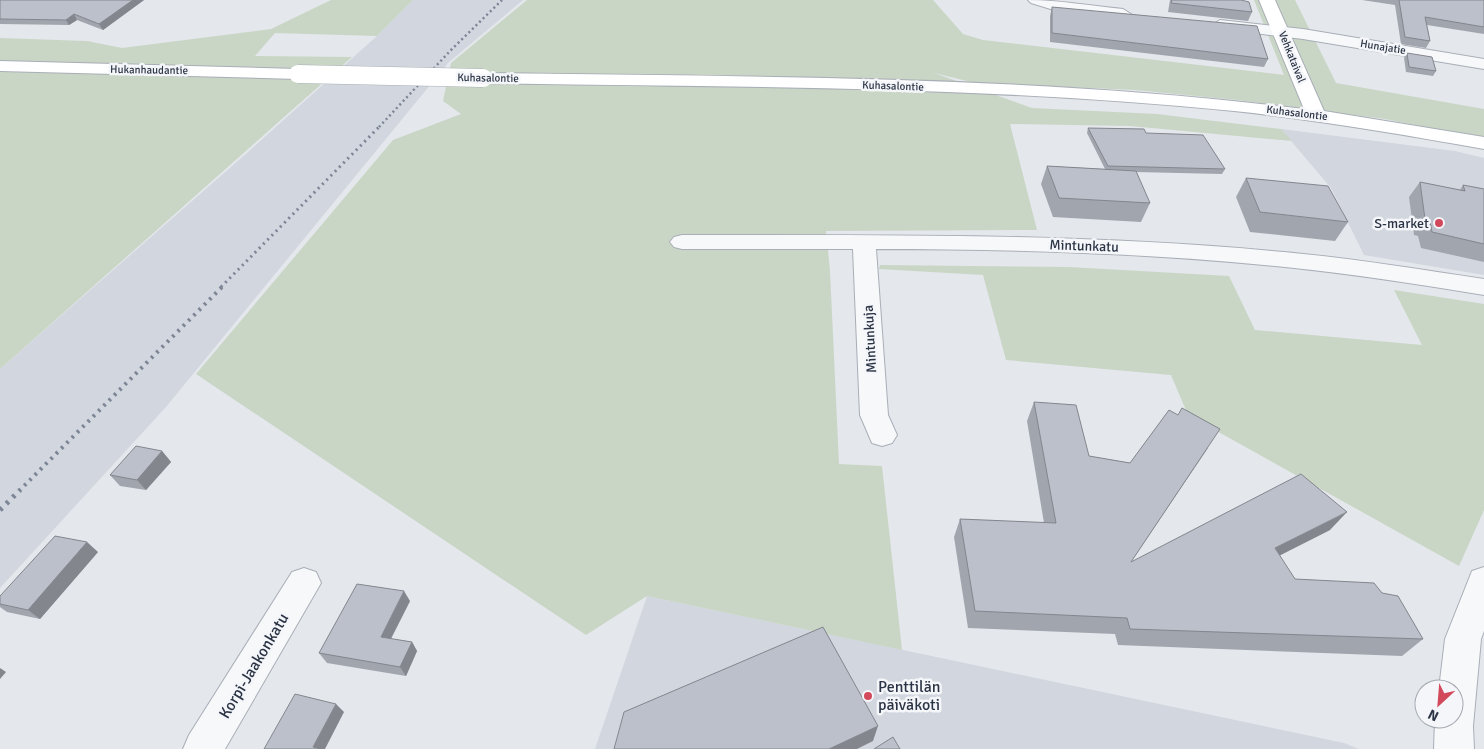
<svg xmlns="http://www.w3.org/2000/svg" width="1484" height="749" viewBox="0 0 1484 749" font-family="Signika,sans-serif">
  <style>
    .built { fill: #d2d6de }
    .green { fill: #c9d6c5 }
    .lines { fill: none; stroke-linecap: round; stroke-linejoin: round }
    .street-casing { stroke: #a9aeb7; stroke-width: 2 }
    .secondary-casing { stroke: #a9aeb7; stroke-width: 2 }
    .street { fill: #f7f8fa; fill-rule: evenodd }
    .secondary { fill: #fff; fill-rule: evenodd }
    .rail-far3 { stroke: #7d8696; stroke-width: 2.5; stroke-dasharray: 2 3; stroke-linecap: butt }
    .rail-far2 { stroke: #7d8696; stroke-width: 3; stroke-dasharray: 2 4; stroke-linecap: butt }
    .rail-far1 { stroke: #7d8696; stroke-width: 4; stroke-dasharray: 2.5 5; stroke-linecap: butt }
    .rail { stroke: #7d8696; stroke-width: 5; stroke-dasharray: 3 6; stroke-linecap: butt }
    .secondary-bridge-casing { stroke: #a9aeb7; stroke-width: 19; stroke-linecap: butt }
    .secondary-bridge { stroke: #fff; stroke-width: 18 }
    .wall { fill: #a1a5ae }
    .shaded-wall { fill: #83868d }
    .building { fill: #bbc0ca; stroke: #83868d }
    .poi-dot { fill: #d1495b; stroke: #f4f6f9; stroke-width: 2 }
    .labels { text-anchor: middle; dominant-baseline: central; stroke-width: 5; stroke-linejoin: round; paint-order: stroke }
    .far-street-label { font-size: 11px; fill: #2b3445; stroke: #f4f6f9 }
    .poi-label { font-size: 14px; fill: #2b3445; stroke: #f4f6f9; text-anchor: end }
    .street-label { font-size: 14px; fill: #2b3445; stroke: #f4f6f9 }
    .near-street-label { font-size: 16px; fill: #2b3445; stroke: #f4f6f9 }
    .near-poi-label { font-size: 16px; fill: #2b3445; stroke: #f4f6f9; text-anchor: start }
  </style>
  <rect width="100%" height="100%" fill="#e4e7ec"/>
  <g class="built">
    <polygon points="413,0 523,0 449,62 166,407 0,588 0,369 248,152 377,36"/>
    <polygon points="1281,129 1455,151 1484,158 1484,275 1364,255 1331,188"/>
    <polygon points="647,596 1344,743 1359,749 595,749"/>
  </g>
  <g class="green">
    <polygon points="331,0 413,0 377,36 275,33 255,56 352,57 0,369 0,38 87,41 122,48 271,29"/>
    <polygon points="527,0 933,0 963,34 983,40 1284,75 1254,0 1295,0 1336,83 1484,109 1484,139 1385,119 1237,100 1135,90 975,83 934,73 1032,108 1157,114 1281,129 1292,141 1130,126 1010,124 1037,230 826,231 830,271 839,464 882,466 902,650 647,596 586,635 196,374 393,140 461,114 443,101 451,63"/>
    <polygon points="880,265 1069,267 1229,276 1255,330 1422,345 1394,290 1484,304 1484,510 1459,566 1188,415 1171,375 1006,360 983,275 879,269"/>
  </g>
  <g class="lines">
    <g class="street-casing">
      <g id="street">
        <path d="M1028 0C1060 0 1091 6 1123 9L1131 14 1123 19 1067 14 1031 3Z"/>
        <polygon points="1220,20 1303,29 1484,59 1484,69 1303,39 1214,28 1212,25"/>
        <path d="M682 235C883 235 1084 233 1284 252 1351 258 1417 269 1484 279V295C1418 284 1352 274 1285 267 1149 253 1012 249 876 249L888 415 897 435 892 443 882 446 872 443 860 415 853 249H682L674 247 670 242 674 237Z"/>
        <polygon points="1484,567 1484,631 1481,639 1473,726 1474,749 1434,749 1435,719 1454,719 1454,689 1439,689 1445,639 1472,571"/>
        <polygon points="304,568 316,572 321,583 225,749 183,749 189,735 292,572"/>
      </g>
    </g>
    <g class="secondary-casing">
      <g id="secondary">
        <path d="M1259 0H1275L1324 111 1484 137V149C1401 134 1318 120 1234 111 985 86 734 87 483 83L477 82 474 78 477 74 483 73C757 77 1032 75 1304 109Z"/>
        <polygon points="0,61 298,69 304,70 307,74 304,78 298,79 0,71"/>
      </g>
    </g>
    <use href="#street" class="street"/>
    <use href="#secondary" class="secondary"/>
    <polyline class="rail-far3" points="379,127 451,50 502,0"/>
    <polyline class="rail-far2" points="221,287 380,126"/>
    <polyline class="rail-far1" points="19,491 223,286"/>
    <polyline class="rail" points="0,510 20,490"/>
    <g class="secondary-bridge-casing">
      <polyline id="secondary-bridge" points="298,74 483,78"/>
    </g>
    <use href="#secondary-bridge" class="secondary-bridge"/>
  </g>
  <g class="wall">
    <polygon points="0,0 144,0 103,30 77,20 69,25 0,24"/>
    <polygon points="1170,0 1241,0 1252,12 1248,21 1168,12"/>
    <polygon points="1362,0 1484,0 1484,34 1427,25 1430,41 1426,48 1401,44 1395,5"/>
    <polygon points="1052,7 1268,59 1264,67 1050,42 1050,16"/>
    <polygon points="1407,53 1436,71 1433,76 1406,72 1404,58"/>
    <polygon points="1088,128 1146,133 1225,169 1222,174 1136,172 1150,203 1141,222 1053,217 1041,184 1047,166 1105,169 1087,133"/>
    <polygon points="1246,178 1348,222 1335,241 1250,232 1236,197"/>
    <polygon points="1420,182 1460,190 1463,185 1484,189 1484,262 1421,248 1418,236 1414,235 1409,197"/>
    <polygon points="1034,402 1089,456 1130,463 1208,448 1131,562 1330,530 1279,555 1295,579 1382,593 1423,639 1402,656 1118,645 1115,634 968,628 954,537 960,519 1044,523 1027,421"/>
    <polygon points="162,451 171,462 146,490 120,486 110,475"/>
    <polygon points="98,552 40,619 7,612 0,607 0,596"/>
    <polygon points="410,601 391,639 412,642 417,651 406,676 327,663 319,653"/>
  </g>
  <g class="shaded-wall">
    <polygon points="133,0 144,0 103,30 99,24"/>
    <polygon points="74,14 77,20 69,25 66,20"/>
    <polygon points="162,451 171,462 146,490 137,480"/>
    <polygon points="1347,512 1330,530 1259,566 1275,548"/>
    <polygon points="87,542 98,552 40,619 28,610"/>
    <polygon points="404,591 410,601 387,646 381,637"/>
    <polygon points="412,642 417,651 406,676 400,667"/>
    <polygon points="0,668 6,672 0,679"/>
    <polygon points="336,704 344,712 325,749 315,749 313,747"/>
    <polygon points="878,726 873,741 857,749 829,749"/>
  </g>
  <g class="building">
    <polygon points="0,0 133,0 99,24 74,14 66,20 0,19"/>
    <polygon points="1172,0 1241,0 1249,2 1252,12 1171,3"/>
    <polygon points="1399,0 1484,0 1484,27 1425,17 1430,41 1405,37"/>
    <polygon points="1052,7 1257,26 1268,59 1052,33"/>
    <polygon points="1407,53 1432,57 1436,71 1409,67"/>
    <polygon points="1088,128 1144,129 1146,133 1203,135 1225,169 1108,166"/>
    <polygon points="1047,166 1136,171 1150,203 1059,198"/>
    <polygon points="1246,178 1328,186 1348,222 1260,212"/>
    <polygon points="1420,182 1465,191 1463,185 1484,189 1484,244 1432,232 1430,221 1425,219"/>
    <polygon points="1034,402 1076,405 1089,456 1130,463 1169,410 1178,415 1182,408 1220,429 1131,562 1301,474 1347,512 1275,548 1295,579 1374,583 1382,593 1398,596 1423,639 1130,629 1127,618 975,611 960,519 1056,523"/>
    <polygon points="136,446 162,451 137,480 110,475"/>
    <polygon points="55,536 87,542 28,610 0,604 0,596"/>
    <polygon points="357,584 404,591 381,637 412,642 400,667 319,653"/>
    <polygon points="823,627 878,726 829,749 614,749 624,712"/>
    <polygon points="295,694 336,704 313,747 321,749 264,749"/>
    <polygon points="893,737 900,749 874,749"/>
  </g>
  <g class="poi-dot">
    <circle cx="1439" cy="223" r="5"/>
    <circle cx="868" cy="696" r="5"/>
  </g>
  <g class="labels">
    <g class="far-street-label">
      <text transform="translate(1383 47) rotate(9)">Hunajatie</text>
      <text transform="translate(1292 57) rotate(68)">Vehkataival</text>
      <text transform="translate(149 70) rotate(1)">Hukanhaudantie</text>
      <text transform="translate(488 78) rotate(1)">Kuhasalontie</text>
      <text transform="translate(893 86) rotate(2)">Kuhasalontie</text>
      <text transform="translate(1297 113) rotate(7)">Kuhasalontie</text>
    </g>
    <g class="poi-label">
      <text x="1429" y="223">S-market</text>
    </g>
    <g class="street-label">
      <text transform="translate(1084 246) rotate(2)">Mintunkatu</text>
      <text transform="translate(870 339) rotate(-93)">Mintunkuja</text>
    </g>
    <g class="near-street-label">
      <text transform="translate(254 666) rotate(-59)">Korpi-Jaakonkatu</text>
    </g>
    <g class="near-poi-label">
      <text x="878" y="687">Penttilän<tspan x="878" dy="18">päiväkoti</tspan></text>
    </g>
  </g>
  <g transform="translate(1439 704) rotate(206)"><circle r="24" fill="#f4f6f9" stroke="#a4a8b1"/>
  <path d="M0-4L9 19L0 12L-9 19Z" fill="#d1495b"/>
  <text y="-8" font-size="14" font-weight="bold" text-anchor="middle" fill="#2b3445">N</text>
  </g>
</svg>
